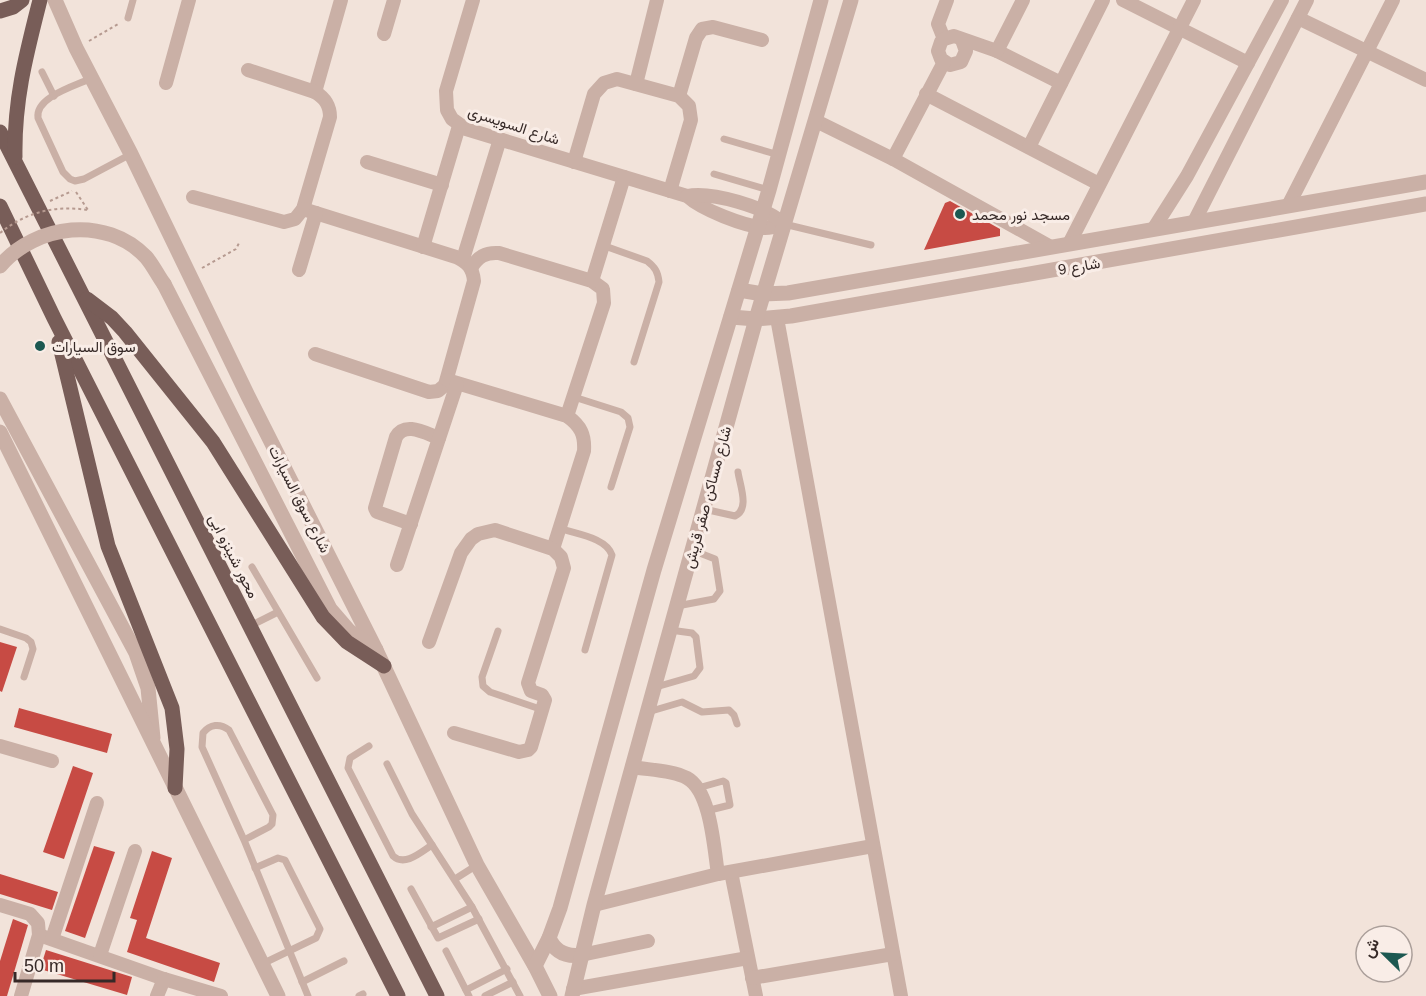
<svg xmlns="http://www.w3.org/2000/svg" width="1426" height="996" viewBox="0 0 1426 996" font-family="Arial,Vazirmatn,sans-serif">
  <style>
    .building { fill: #c74b44 }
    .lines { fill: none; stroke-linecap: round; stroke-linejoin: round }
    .path { stroke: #b69a90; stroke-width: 2; stroke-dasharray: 3 3; stroke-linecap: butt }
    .service { stroke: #cab0a6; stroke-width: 7 }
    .minor { stroke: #cab0a6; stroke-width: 14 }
    .tertiary { stroke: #cab0a6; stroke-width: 15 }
    .primary { stroke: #785d58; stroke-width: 15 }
    .path-bridge { stroke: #b69a90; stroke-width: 2; stroke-dasharray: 3 3; stroke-linecap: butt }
    .tertiary-bridge { stroke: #cab0a6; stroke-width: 15 }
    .poi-dot { fill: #1c5851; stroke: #f9ede7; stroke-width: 2 }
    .labels { text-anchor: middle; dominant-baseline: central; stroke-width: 6; stroke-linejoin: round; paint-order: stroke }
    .street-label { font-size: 15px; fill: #362927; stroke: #f9ede7 }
    .poi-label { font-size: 15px; fill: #362927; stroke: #f9ede7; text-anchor: start }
  </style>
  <rect width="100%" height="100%" fill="#f2e3da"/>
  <g class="building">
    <polygon points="950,201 1000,229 1000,236 924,250 945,203"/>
    <polygon points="0,642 17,647 2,692 0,691"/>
    <polygon points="19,708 112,734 107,753 14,727"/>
    <polygon points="73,766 93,773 64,859 43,852"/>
    <polygon points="94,846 115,852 85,938 65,931"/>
    <polygon points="152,851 172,858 146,938 220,963 214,982 127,952 137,920 130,918"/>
    <polygon points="0,874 58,892 52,910 0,894"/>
    <polygon points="13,919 28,925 7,996 0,996 0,961"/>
    <polygon points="46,950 132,977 127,995 40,969"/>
  </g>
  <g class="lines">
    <g class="path">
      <polyline points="89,41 120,23"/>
      <polyline points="76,192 88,210"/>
      <polyline points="50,201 72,191"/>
      <polyline points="202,268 236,249 239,243"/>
    </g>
    <g class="service">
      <polyline points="128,18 133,0"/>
      <polyline points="42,72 54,96"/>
      <path d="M92 78C75 86 35 97 38 118L63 172 70 179 75 181 84 179 131 154"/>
      <polyline points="724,139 779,155"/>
      <polyline points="714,174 769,190"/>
      <polyline points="784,224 871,245"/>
      <path d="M602 245 647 261C655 267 658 272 659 282L634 362"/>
      <polyline points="574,397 621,412 628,418 630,427 611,487"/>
      <path d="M704 509 735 516C750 509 740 486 738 472"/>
      <path d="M559 528C575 534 606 537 612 555L585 650"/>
      <polyline points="252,567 317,678"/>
      <polyline points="677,606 714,599 720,591 715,559 692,550"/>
      <polyline points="250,626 278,612"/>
      <polyline points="0,629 26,638 31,642 33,649 24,677"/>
      <polyline points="498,631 482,677 483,686 490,692 543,710"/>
      <polyline points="656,687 694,676 700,668 696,637 692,633 670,630"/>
      <polyline points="648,712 682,702 702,712 729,710 734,715 737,724"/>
      <path d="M369 746 350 758 348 768 393 856C405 867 421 852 432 845"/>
      <polyline points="387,764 412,814 472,907 520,996"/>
      <polyline points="698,788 723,781 726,783 730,805 706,811"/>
      <path d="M244 840 269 827 272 824 273 815 229 730C220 723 210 724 203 733L202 747 244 840 308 996"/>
      <polyline points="255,868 278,858 285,860 320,929 316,938 262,964"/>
      <polyline points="455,879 477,865"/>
      <polyline points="411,889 438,938 479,919"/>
      <polyline points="431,927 472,907"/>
      <polyline points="446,951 469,996"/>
      <polyline points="302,982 344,961"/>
      <polyline points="466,990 507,969"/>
      <polyline points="359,996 363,994"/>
      <polyline points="485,996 513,982"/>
    </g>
    <g class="minor">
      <path d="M473 0 446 91 447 110 452 119 466 129 687 196C702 210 744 226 765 228 772 228 778 226 784 224"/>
      <polyline points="1123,0 1248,63"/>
      <polyline points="1298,18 1426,80"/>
      <polyline points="384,34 394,0"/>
      <polyline points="944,39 938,24 947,0"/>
      <polyline points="962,40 966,51 961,62 950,65 941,59 938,51 941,42 944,39 954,36 997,51 1061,83"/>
      <polyline points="997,51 1023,0"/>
      <polyline points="166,83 189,0"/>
      <polyline points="636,84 657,0"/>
      <polyline points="315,92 341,0"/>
      <polyline points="926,94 1099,184"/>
      <polyline points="679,96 696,38 702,29 713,27 762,40"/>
      <polyline points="816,121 893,159 1051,247"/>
      <polyline points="1029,147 1103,0"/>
      <polyline points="893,159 944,62"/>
      <polyline points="367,162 442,185"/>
      <polyline points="574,162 594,94 604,83 617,79 679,96 689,106 691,120 670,191"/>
      <path d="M687 196C711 191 766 207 784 224"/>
      <path d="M193 197 284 222 295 219 303 209 330 117C330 105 325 98 315 92L248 70"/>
      <polyline points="1288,206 1393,0"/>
      <path d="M303 209 456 257C467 262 473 268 474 281L445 385 438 391 429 392 315 354"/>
      <polyline points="1194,222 1307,0"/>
      <polyline points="1154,228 1187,176 1282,0"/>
      <polyline points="1069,244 1194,0"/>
      <polyline points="423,247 459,126"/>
      <polyline points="463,259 500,139"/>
      <path d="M471 268C478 257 485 252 499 253L592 281 603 289 604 303 567 416"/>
      <polyline points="299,270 316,213"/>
      <polyline points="592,281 624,177"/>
      <polyline points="777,318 901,996"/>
      <path d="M447 380 567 416C581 426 585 435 584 451L553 549"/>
      <path d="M411 524 377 512 375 508 396 437C405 421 425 433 439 438"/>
      <polyline points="397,565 457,384"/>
      <polyline points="429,642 461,553 471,539 478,534 495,530 553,549 561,557 564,568 528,683 531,691 542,695 545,700 531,747 528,750 519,752 454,733"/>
      <polyline points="0,746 52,761"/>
      <path d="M632 767C649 770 672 770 687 778 711 791 714 849 718 874"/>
      <polyline points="731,872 756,996"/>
      <polyline points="0,905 30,914 38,923 39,935 21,996"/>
      <polyline points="594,905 718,874 873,846"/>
      <polyline points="39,935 164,979 221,996"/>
      <polyline points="52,939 97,803"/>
      <polyline points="100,955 135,851"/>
      <polyline points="581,955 648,941"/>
      <polyline points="752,978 893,954"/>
      <polyline points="573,989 748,958"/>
      <polyline points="157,996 164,979"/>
    </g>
    <g class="tertiary">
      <polyline points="55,0 76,48 131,154 248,396 376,650 477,865 535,966 550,996"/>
      <polyline points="164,284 330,609 349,631 376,650"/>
      <polyline points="739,290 763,294 788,293 1426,182"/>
      <polyline points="731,317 756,319 791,316 1426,204"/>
      <polyline points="0,399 136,653 148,688 153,738"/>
      <polyline points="0,432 278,996"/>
      <path d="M549 938C555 952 566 957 581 955"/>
      <polyline points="535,966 549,938 560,908 654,570 769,190 821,0"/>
      <polyline points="572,996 594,905 756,319 851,0"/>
    </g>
    <g class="primary">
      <polyline points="0,11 13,7 22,0"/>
      <polyline points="0,132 437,996"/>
      <path d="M15 157C14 100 26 55 40 0"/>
      <polyline points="0,206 54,318 398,996"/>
      <polyline points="87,299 112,318 125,332 213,442 323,617 347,642 384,666"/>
      <polyline points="59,342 108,546 172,708 177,749 175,788"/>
    </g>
    <path class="path-bridge" d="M0 233C26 212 55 205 88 210"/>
    <path class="tertiary-bridge" d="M0 266C36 224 106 215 146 257 153 265 158 276 164 284"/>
  </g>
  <g class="poi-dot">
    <circle cx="960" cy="214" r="6"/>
    <circle cx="40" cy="346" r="6"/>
  </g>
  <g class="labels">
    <g class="street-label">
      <text transform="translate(514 125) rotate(18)">شارع السويسرى</text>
      <text transform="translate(1079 266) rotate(-10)">شارع 9</text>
      <text transform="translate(707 497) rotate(-75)">شارع مساكن صقر قريش</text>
      <text transform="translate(300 499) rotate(63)">شارع سوق السيارات</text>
      <text transform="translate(234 556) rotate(63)">محور شينزو ابى</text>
    </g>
    <g class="poi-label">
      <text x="972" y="214">مسجد نور محمد</text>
      <text x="52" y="346">سوق السيارات</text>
    </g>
  </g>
  <g transform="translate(1384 954) rotate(294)"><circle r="28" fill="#f9ede7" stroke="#ab9f9a" stroke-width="1.5"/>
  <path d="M0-4.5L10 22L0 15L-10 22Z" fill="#1c5851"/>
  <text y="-9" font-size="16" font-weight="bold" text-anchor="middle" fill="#362927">ش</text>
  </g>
  <path d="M15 972v9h99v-9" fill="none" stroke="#362927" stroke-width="3"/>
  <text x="24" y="972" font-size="18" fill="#362927" stroke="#f9ede7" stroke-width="4.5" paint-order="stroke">50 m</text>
</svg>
